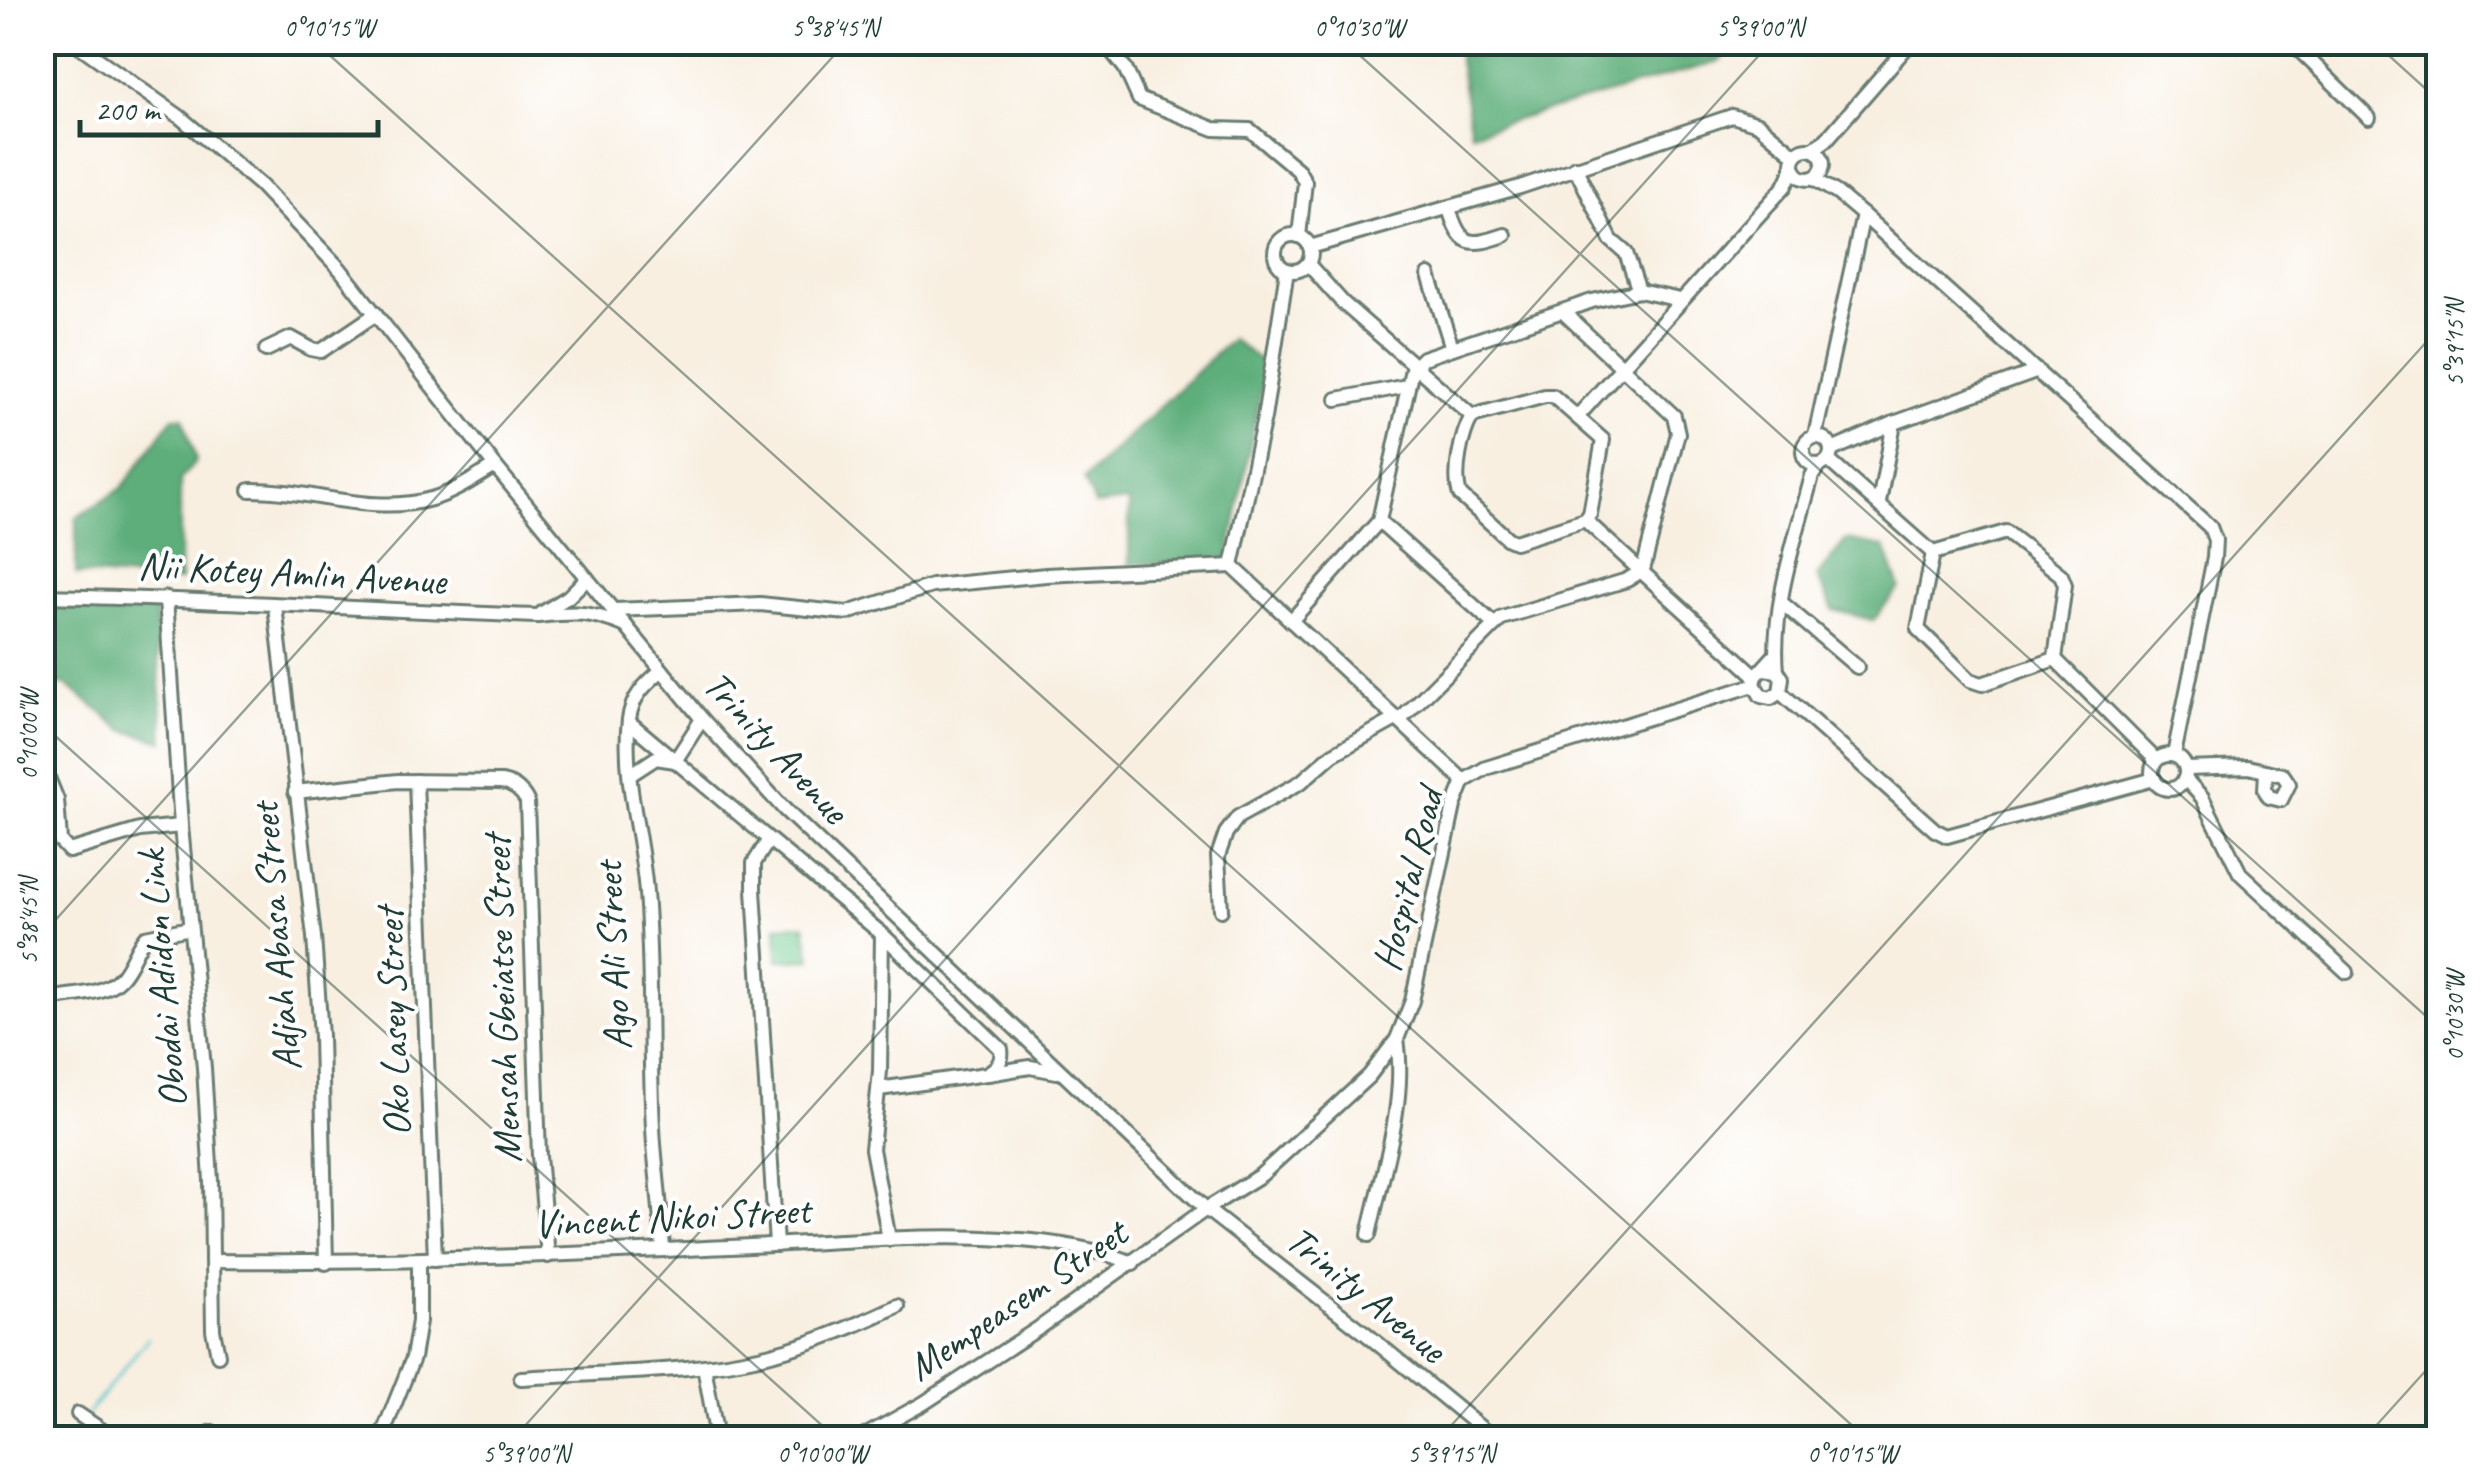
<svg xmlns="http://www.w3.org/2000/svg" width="2481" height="1481" viewBox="0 0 2481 1481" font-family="Caveat,sans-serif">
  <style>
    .green { fill: #72ca8f; stroke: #488462; stroke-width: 2.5 }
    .forest { fill: #5dae7a; stroke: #3e7657; stroke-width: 2.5 }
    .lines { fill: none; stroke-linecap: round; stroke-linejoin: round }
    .stream { stroke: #57c4cd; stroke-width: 2.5 }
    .minor-casing { stroke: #6b7b71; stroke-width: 18 }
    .minor { stroke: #fff; stroke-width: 12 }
    .ticks { fill: none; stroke: #1f3d34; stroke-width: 2.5; stroke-opacity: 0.45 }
    .labels { text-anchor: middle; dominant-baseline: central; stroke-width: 8; stroke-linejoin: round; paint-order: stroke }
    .street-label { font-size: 40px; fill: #1f3d34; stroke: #fff }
    .neatline { fill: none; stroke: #1f3d34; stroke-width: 4 }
    .ticks-label { font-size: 25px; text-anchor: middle; fill: #1f3d34 }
  </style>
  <rect width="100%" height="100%" fill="#fff"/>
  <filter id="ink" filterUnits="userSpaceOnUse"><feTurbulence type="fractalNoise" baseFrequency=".01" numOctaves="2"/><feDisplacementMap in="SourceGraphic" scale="20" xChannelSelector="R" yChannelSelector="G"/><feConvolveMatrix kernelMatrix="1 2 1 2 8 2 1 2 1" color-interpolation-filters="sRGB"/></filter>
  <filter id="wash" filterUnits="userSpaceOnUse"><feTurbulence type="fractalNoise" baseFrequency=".0048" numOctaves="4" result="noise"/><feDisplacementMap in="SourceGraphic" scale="40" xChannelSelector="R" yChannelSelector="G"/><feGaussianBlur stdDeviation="2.25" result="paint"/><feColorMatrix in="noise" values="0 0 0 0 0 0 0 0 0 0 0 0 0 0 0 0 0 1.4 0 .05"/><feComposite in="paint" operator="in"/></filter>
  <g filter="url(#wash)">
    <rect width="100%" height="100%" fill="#f8efe1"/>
    <polygon class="green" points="805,925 811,959 778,960 777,926"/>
    <g class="forest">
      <polygon points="1456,43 1456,42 1725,43 1721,61 1471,133"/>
      <polygon points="1231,339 1266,365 1228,561 1129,564 1129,501 1095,505 1084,479"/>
      <polygon points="173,417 183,417 196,461 180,480 180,581 76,574 76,518 122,488"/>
      <polygon points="1846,540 1885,547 1900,588 1873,620 1833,610 1817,576"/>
      <polygon points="42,603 155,605 164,741 123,730 68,686 43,679"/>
    </g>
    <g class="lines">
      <g class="stream">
        <polyline points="87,1415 148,1338"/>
        <polyline points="74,1438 83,1422"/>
      </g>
    </g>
  </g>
  <g filter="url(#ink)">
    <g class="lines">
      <g class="minor-casing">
        <g id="minor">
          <polyline points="74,42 180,117 260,185 340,269 495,466 702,719 785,810 1206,1209 1365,1333 1493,1438"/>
          <polyline points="1104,42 1125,68 1139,99 1214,129 1250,130 1298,170 1305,182 1299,236"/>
          <polyline points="2291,42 2369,118"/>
          <circle cx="1808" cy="164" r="15"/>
          <polyline points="1813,149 1826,140 1911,42"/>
          <polyline points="1575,167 1611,240 1626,253 1639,291"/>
          <polyline points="1814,179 1837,193 1863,215 1815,436"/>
          <path d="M1449 208C1460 247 1470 247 1505 235"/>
          <polyline points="1863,215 2210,527 2215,540 2214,558 2174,755"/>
          <circle cx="1293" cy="253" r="18"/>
          <polyline points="1310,247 1520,187 1732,116 1758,124 1795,155"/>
          <polyline points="1308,264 1343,303 1472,416"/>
          <polyline points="1429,275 1452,348"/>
          <polyline points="1562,311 1674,416 1678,433 1643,570 1627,580 1502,618 1495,625 1379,521 1412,369 1423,358 1592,301 1639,291 1680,300"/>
          <polyline points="266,350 291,338 311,349 321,351 376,314"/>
          <path d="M1545 396H1553L1603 440 1590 514 1585 520 1515 542 1508 539 1460 495C1453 474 1461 435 1472 416Z"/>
          <polyline points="1337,399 1407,386"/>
          <polyline points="1578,416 1785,186 1793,169"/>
          <circle cx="1817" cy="451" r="14"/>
          <polyline points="1832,450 1894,423 2038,371"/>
          <polyline points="1828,460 1933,553 2006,532 2061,575 2065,585 2055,659 2156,760"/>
          <path d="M250 490C310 489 372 516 431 499 454 493 475 478 495 466"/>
          <polyline points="1879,502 1894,423"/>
          <polyline points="1585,520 1756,676"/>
          <polyline points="1933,553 1918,629 1970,680 1982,684 2055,659"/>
          <polyline points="1232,566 1464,781"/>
          <polyline points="1232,566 1264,418 1287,270"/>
          <path d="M42 596C208 599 373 610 538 616 577 612 589 611 626 626"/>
          <polyline points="166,598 181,826 204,1068 211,1181 213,1330 218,1355"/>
          <polyline points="1782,603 1857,667"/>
          <polyline points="275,606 314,937 321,1036 326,1263"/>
          <polyline points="614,610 760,604 847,613 932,586 1046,575 1232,566"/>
          <polyline points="542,613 568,597 587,578"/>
          <polyline points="1291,621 1379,521"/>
          <polyline points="1765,669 1777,671 1782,678 1780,692 1771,698 1761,696 1754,684 1756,676 1775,655"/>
          <path d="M662 670C645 684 632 697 629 719 622 777 642 836 646 893 653 976 648 1060 654 1144 657 1179 661 1214 663 1250"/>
          <path d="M1777 671C1771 607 1796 537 1812 476L1819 465"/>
          <polyline points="1780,692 1935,830 1947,836 2154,779"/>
          <polyline points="1400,720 1495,625"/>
          <path d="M629 722 882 934 1001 1049C1003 1062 997 1068 986 1074L879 1089"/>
          <circle cx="2169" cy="772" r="17"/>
          <polyline points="42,763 57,800 60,841 69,851 140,830 181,826"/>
          <polyline points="2186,769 2248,767 2283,775 2289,784 2281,800 2269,797 2265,790 2266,771"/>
          <polyline points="630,775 656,758 675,761 702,719"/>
          <polyline points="2185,779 2202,797 2240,873 2347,972"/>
          <polyline points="416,781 435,1259"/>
          <path d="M295 792 398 781 501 782C513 784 521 790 527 801L539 1156 548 1256"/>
          <polyline points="768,841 754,863 754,890 776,1245"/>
          <polyline points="1221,910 1218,856 1226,833 1238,817 1301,782 1333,754 1398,718"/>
          <polyline points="882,934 880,1071 872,1149 889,1239"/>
          <path d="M42 1001C66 993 101 998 120 978 131 967 135 949 145 937L190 928"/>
          <polyline points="988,1074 1030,1067 1057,1072"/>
          <path d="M1369 1235C1382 1172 1407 1103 1397 1039"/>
          <path d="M212 1261C392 1263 570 1254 750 1246 864 1241 1026 1222 1133 1263"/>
          <polyline points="704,1366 717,1438"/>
          <path d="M521 1378C592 1373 676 1373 744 1360 798 1350 848 1329 897 1306"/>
          <polyline points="78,1414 113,1438"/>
          <polyline points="204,1438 212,1432"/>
          <polyline points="381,1438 413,1358 419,1321 419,1260"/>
          <polyline points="861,1438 924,1403 1039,1328 1206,1209 1261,1175 1369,1076 1397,1039 1412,1001 1454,806 1464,781 1486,768 1754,685"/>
        </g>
      </g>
      <use href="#minor" class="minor"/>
    </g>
  </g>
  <path class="ticks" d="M315 42 1866 1438M1345 42 2438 1027M2374 42 2438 100M42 724 836 1438M42 935 846 42M514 1438 1771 42M1440 1438 2438 329M2365 1438 2438 1357"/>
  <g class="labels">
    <g class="street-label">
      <text transform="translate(292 573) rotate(3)">Nii Kotey Amlin Avenue</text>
      <text transform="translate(776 747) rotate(47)">Trinity Avenue</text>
      <text transform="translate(1408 880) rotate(-76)">Hospital Road</text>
      <text transform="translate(276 937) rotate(-95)">Adjah Abasa Street</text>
      <text transform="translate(613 956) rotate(-93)">Ago Ali Street</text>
      <text transform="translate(162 979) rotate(-95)">Obodai Adidon Link</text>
      <text transform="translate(502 999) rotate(-92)">Mensah Gbeiatse Street</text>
      <text transform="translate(393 1022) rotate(-92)">Oko Lasey Street</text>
      <text transform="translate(672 1217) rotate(-3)">Vincent Nikoi Street</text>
      <text transform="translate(1366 1294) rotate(39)">Trinity Avenue</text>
      <text transform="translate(1017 1300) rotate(-34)">Mempeasem Street</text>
    </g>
  </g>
  <rect width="2481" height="1481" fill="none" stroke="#fff" stroke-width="110"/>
  <path d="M80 120v15h298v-15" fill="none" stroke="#1f3d34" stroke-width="5"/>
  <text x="95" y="120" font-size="30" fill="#1f3d34" stroke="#ffffff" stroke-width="8" paint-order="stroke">200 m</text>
  <rect x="55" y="55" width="2371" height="1371" class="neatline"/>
  <g class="ticks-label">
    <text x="329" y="36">0°10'15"W</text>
    <text x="835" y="36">5°38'45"N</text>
    <text x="1359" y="36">0°10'30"W</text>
    <text x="1760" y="36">5°39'00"N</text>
    <text transform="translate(2454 343) rotate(-90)" y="9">5°39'15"N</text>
    <text transform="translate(28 735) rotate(-90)" y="9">0°10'00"W</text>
    <text transform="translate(28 921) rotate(-90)" y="9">5°38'45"N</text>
    <text transform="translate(2454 1016) rotate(-90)" y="9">0°10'30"W</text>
    <text x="526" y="1462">5°39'00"N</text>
    <text x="822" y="1462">0°10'00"W</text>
    <text x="1451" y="1462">5°39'15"N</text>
    <text x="1852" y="1462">0°10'15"W</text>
  </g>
</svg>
